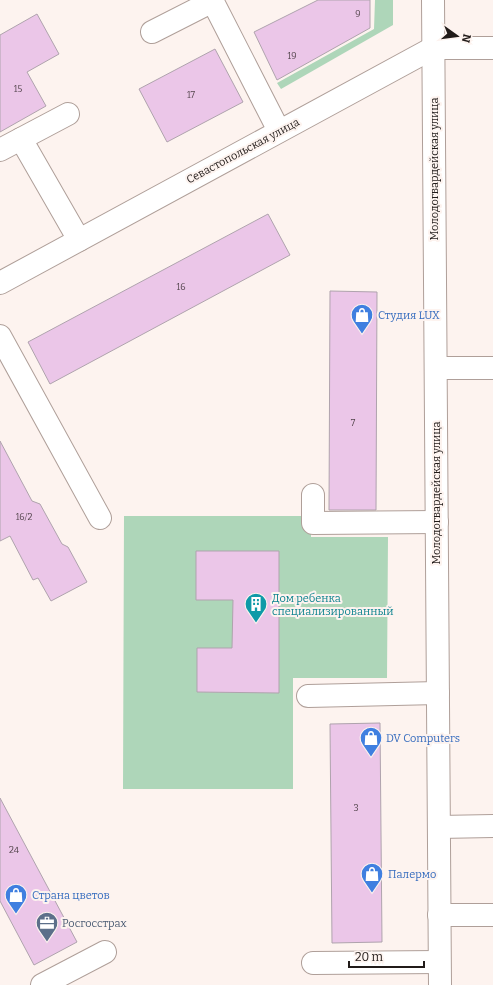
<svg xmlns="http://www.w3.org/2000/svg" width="493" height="985" viewBox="0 0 493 985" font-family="Bitter,serif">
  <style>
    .green { fill: #aed6b9 }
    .building { fill: #ebc6e8; stroke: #afa3ad }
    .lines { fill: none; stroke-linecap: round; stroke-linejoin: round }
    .minor-casing { stroke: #af9f99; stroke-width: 24 }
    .minor { stroke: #fff; stroke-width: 22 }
    .labels { text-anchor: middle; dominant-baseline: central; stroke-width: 4; stroke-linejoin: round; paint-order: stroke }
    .number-label { font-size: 9px; fill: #54464d }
    .street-label { font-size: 11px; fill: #211b19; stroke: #fdf3ef }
    .shop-label { font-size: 11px; fill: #366cbe; stroke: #fdf3ef; text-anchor: start }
    .culture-label { font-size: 11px; fill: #0d838f; stroke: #fdf3ef; text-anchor: start }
    .service-label { font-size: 11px; fill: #4e5e75; stroke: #fdf3ef; text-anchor: start }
  </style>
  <rect width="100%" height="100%" fill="#fdf3ef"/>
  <g class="green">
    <polygon points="375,0 393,0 393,25 281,89 277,83 374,29"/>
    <polygon points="124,516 311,516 311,537 388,537 387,678 293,678 293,789 123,789"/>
  </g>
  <g class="building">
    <polygon points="318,0 370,0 370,28 277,80 254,32"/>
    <polygon points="37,14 59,54 27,72 46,106 0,132 0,35"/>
    <polygon points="215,49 243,102 167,142 139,89"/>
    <polygon points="268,214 290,255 50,384 28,342"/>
    <polygon points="330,291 377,292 376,510 329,510"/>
    <polygon points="0,441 32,501 40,504 62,544 68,547 87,582 51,601 38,578 33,580 10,536 0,541"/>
    <polygon points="196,551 279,551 279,693 197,692 197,648 232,648 233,600 196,600"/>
    <polygon points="380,723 382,942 332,943 330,724"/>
    <polygon points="0,798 77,942 34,965 0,901"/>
  </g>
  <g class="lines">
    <g class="minor-casing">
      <g id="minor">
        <polyline points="212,0 279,131"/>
        <polyline points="433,0 440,985"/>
        <polyline points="152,32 213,1"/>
        <polyline points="21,139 79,240"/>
        <polyline points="0,150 68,114"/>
        <polyline points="0,283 433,48 493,48"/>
        <polyline points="0,336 100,518"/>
        <polyline points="436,368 493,368"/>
        <polyline points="313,495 313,523 437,522"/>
        <polyline points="308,696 438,693"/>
        <polyline points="439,827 493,826"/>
        <polyline points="439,915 493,915"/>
        <polyline points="313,963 439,962"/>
        <polyline points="42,985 105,952"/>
      </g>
    </g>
    <use href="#minor" class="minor"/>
  </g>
  <defs>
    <g id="shop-pin" transform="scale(1.15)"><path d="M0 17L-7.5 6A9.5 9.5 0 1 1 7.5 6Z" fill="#3f7fe0" stroke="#fdf3ef"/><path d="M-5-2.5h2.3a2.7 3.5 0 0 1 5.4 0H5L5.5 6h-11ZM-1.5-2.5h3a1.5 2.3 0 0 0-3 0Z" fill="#fff"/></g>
    <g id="building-pin" transform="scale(1.15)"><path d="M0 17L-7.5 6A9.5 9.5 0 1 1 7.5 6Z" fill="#0f9aa8" stroke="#fdf3ef"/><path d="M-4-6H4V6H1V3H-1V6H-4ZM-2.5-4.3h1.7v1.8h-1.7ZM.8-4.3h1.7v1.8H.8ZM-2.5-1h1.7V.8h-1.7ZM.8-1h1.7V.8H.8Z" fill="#fff"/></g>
    <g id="office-pin" transform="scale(1.15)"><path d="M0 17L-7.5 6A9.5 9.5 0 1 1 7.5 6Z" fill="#5c6f8a" stroke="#fdf3ef"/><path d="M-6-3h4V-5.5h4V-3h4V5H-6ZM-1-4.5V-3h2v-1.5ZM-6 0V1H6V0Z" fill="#fff"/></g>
  </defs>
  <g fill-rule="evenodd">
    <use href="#shop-pin" x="362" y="315"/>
    <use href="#building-pin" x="256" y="604"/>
    <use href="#shop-pin" x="371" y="738"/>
    <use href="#shop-pin" x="372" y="874"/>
    <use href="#shop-pin" x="16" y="895"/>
    <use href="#office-pin" x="47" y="923"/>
  </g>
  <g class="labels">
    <g class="number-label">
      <text x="358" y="14">9</text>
      <text x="292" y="56">19</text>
      <text x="18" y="89">15</text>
      <text x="191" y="95">17</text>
      <text x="181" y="287">16</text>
      <text x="353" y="423">7</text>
      <text x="24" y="517">16/2</text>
      <text x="356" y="808">3</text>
      <text x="14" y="850">24</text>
    </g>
    <g class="street-label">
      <text transform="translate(243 151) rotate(-28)">Севастопольская улица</text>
      <text transform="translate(434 169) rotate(-90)">Молодогвардейская улица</text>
      <text transform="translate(436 493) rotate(-90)">Молодогвардейская улица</text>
    </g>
    <g class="shop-label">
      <text x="378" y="315">Студия LUX</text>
      <text x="386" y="738">DV Computers</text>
      <text x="388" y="874">Палермо</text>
      <text x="32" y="895">Страна цветов</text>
    </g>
    <g class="culture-label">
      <text x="272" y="598">Дом ребенка<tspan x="272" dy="13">специализированный</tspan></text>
    </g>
    <g class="service-label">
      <text x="62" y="923">Росгосстрах</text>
    </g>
  </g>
  <g transform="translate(457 36) rotate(104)" stroke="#fdf3ef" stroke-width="3" paint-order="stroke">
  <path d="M0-3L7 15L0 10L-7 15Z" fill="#211b19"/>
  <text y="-6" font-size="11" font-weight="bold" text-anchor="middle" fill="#211b19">N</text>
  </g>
  <path d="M349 961v6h75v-6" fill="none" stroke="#211b19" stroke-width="2"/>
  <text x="355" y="961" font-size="12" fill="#211b19" stroke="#fdf3ef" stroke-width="3" paint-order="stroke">20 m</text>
</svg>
